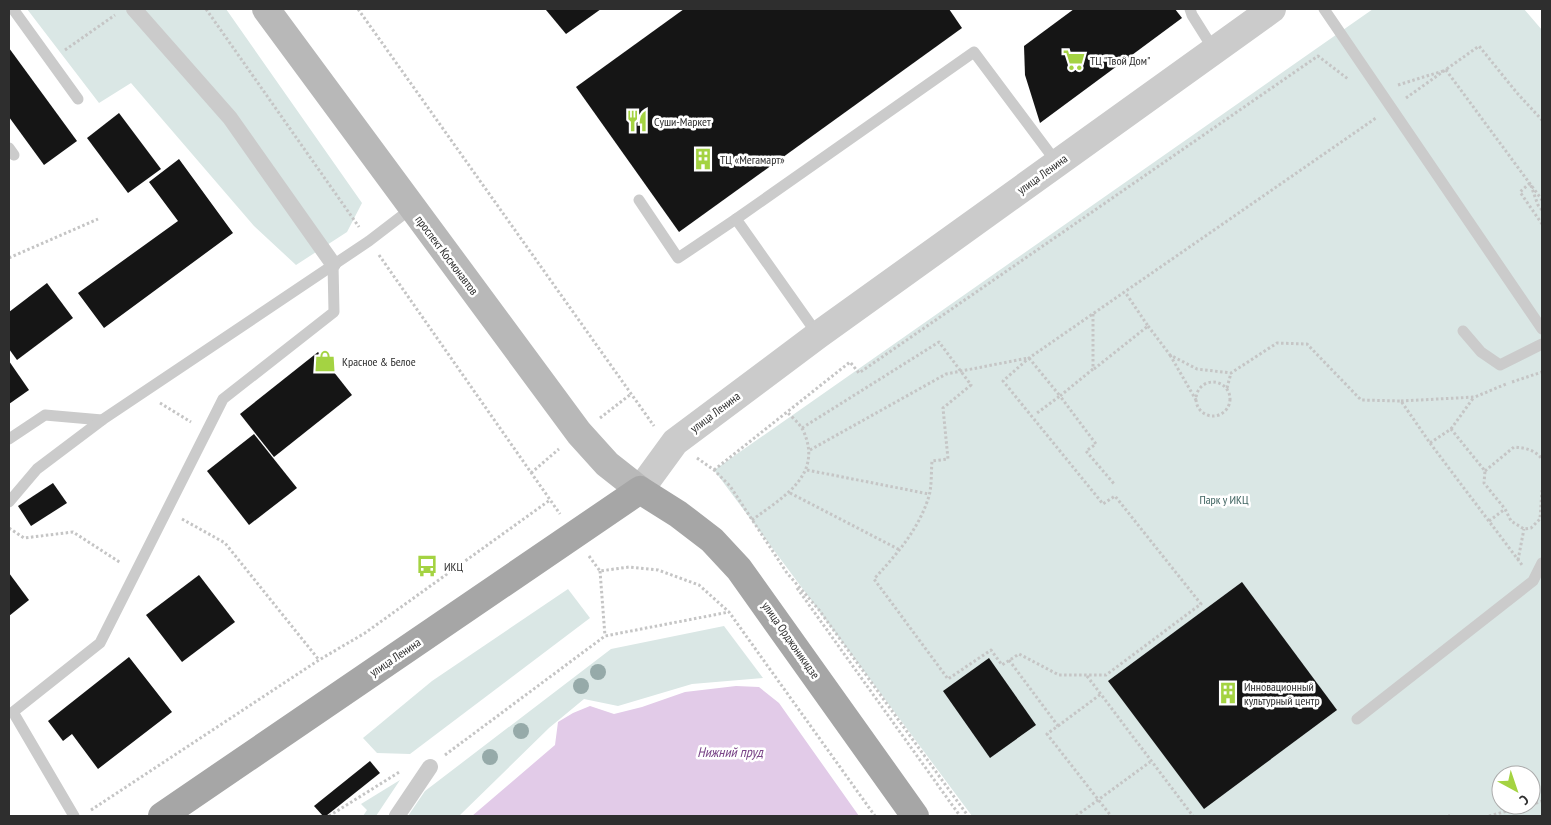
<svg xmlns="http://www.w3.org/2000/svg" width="1551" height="825" viewBox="0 0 1551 825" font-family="'PT Sans Narrow',sans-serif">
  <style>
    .green { fill: #dae7e5; fill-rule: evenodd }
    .water { fill: #e2cbe8 }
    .building { fill: #151515 }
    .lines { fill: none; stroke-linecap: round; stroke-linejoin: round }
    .path { stroke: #c5c5c5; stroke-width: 3; stroke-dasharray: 2.5 2.5; stroke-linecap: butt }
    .service { stroke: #cbcbcb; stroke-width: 11 }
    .pedestrian { stroke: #cbcbcb; stroke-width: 16 }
    .tertiary { stroke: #cbcbcb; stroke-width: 28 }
    .secondary { stroke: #b8b8b8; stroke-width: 28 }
    .primary { stroke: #a6a6a6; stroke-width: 28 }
    .tree { fill: #96aaa9 }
    .labels { text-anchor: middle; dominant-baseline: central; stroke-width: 5; stroke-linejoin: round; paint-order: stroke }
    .poi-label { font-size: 12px; fill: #2e2e2e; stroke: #fff; text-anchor: start }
    .street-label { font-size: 12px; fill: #2e2e2e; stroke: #fff }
    .park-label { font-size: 12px; fill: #406562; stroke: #fff }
    .water-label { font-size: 14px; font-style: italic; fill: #794487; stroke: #fff }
  </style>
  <rect width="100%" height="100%" fill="#fff"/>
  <g class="green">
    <polygon points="27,9 226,9 362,203 347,232 296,265 254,226 131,83 99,103"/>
    <path d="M1373 9H1524L1542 30V816H972L714 470ZM1501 775H1531V805H1501Z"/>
    <polygon points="568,589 590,618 410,754 377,753 363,738 432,681"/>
    <polygon points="724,626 763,678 692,684 618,706 584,699 549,728 459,816 408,816 425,791 611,649"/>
    <polygon points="400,780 376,816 363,816 367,810 361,804"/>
  </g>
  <polygon class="water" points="736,686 759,687 779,703 859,816 472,816 555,745 558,722 573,713 590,706 614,714 642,707 685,692"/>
  <g class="building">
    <polygon points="548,9 601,9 566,34 546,10"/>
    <polygon points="684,9 949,9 962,28 679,232 576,87"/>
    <polygon points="1074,9 1175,9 1182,18 1040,123 1025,75 1024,46"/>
    <polygon points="9,48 77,141 44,165 9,117"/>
    <polygon points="119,113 161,169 128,193 87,138"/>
    <polygon points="179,159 233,233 104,328 78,293 178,221 149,182"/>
    <polygon points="47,283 73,318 17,360 9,349 9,312"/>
    <polygon points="318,352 352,395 274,457 240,414"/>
    <polygon points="9,361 29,390 9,404"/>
    <polygon points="254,434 297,488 249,525 207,471"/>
    <polygon points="53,483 67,503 31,526 18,506"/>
    <polygon points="9,573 29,600 9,616"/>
    <polygon points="199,575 235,622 182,662 146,615"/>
    <polygon points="1242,582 1337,710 1204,809 1108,681"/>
    <polygon points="129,657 172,712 98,769 72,734 63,741 48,721"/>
    <polygon points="989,658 1036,725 990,758 943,691"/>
    <polygon points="370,761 380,773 326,816 323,816 314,806"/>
  </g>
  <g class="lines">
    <g class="path">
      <polyline points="206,9 359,227"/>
      <polyline points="358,9 654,426"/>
      <polyline points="65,50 115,15"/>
      <polyline points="1398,85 1446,70 1542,200"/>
      <polyline points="1406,98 1479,46 1517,93 1542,120"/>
      <polyline points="1542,210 1538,205 1530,183 1520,192 1542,224"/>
      <polyline points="379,255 560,514"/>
      <polyline points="9,258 98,219"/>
      <polyline points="1093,314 1093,369 1060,396 1096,444 1086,451 1115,485"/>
      <polyline points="1148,326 1170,355 1197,369 1231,373 1277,343 1307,344 1361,400 1401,401 1430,443 1522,565"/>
      <polyline points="1170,355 1196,400"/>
      <polyline points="1029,358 1060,396 1037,413"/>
      <polyline points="1094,369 1148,326 1125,292"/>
      <polyline points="1512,382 1542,372"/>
      <circle cx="1213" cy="399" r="17"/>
      <polyline points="1227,388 1231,373"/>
      <polyline points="1401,401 1475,397 1506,384"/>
      <polyline points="160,403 191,422"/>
      <polyline points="600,418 631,394"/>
      <path d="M802 428 939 342 971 385 943 408 948 459 932 461C931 472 932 485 929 496 919 529 897 554 874 579L948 679 991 650 1002 665 1019 654 1059 675H1106L1201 604 1115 496 1103 504 1003 381 1029 358 1376 118"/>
      <polyline points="1451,429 1474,397"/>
      <polyline points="1430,443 1451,429 1485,471 1484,483 1505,509 1511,521 1524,529 1531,528 1540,519 1542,490"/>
      <polyline points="810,450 946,374 1028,358"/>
      <polyline points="697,458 714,470 730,486 787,573 819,610 968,816"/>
      <polyline points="714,470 850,362 859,373 1318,56 1348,79"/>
      <polyline points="807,470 929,494"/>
      <path d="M1485 471 1514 447C1526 448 1535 450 1542 459"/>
      <polyline points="531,473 559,449"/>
      <polyline points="790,493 900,550"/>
      <polyline points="182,519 225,543 319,660"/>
      <path d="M752 520C783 497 824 475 803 430 799 423 792 417 787 412"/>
      <polyline points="1489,521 1505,509"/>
      <polyline points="9,528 24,538 73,532 121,563"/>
      <polyline points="589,556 600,571 629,567 658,570 699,585 729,612 875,816"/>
      <polyline points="1518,560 1524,529"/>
      <polyline points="600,571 605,636"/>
      <polyline points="797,588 960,816"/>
      <polyline points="1009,660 1058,726 1047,734 1111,816"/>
      <polyline points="1087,676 1193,816"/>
      <polyline points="1058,726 1101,694"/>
      <polyline points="445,755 605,636 729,612"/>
      <polyline points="1531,805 1542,801"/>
      <polyline points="91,810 319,660 365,633 550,500"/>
      <polyline points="1448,815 1449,816"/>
      <polyline points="329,816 401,771"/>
      <polyline points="1076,816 1150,762"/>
      <polyline points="1489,816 1529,805"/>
    </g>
    <g class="service">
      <polyline points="13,9 78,99"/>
      <polyline points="1190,9 1192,15 1214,50"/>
      <polyline points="1324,9 1542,329"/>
      <polyline points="9,148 14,155"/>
      <polyline points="639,200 678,258 736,219"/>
      <polyline points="1463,331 1481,352 1500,365 1542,344"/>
      <polyline points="818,335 736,219 974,52 1057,163"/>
      <polyline points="9,439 45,415 102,420 369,241 412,208"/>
      <polyline points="9,502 37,469 102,420"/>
      <polyline points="1357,719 1533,581 1542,563"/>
      <polyline points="74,816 13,712 100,643 223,399 334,312 333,264"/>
    </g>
    <g class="pedestrian">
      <polyline points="134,9 230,118 333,264"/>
      <polyline points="397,816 430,767"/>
    </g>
    <polyline class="tertiary" points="640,490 675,442 818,335 1272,9"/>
    <polyline class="secondary" points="266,9 579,433 607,464 640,490"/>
    <polyline class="primary" points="162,816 640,490 678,514 712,540 739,569 915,816"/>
  </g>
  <g class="tree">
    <circle cx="598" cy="672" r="8"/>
    <circle cx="581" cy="686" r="8"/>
    <circle cx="521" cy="731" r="8"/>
    <circle cx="490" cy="757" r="8"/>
  </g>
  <defs>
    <g id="supermarket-bare" transform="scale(1.725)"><path d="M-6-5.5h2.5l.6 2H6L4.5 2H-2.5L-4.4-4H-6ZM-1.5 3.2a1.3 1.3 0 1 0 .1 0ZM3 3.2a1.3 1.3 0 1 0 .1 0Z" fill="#a4d342" stroke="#fff" stroke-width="2.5" paint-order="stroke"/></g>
    <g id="restaurant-bare" transform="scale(1.725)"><path d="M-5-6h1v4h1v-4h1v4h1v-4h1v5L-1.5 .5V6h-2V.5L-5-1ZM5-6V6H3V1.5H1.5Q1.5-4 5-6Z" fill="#a4d342" stroke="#fff" stroke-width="2.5" paint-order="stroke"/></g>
    <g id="building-bare" transform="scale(1.725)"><path d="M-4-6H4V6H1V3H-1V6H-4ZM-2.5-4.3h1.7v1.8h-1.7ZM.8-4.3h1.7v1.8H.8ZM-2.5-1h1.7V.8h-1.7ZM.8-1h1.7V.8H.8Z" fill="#a4d342" stroke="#fff" stroke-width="2.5" paint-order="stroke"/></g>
    <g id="shop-bare" transform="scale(1.725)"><path d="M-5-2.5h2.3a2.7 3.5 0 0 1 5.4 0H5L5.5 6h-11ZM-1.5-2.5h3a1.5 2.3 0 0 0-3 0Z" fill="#a4d342" stroke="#fff" stroke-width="2.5" paint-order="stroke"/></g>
    <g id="bus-bare" transform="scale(1.725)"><path d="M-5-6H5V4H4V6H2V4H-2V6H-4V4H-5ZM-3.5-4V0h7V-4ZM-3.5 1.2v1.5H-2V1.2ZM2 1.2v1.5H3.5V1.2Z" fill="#a4d342" stroke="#fff" stroke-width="2.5" paint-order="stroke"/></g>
  </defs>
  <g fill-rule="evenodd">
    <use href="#supermarket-bare" x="1074" y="60"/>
    <use href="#restaurant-bare" x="637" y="121"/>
    <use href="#building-bare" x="703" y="159"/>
    <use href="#shop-bare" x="325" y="361"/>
    <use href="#bus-bare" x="427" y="566"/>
    <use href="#building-bare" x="1228" y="693"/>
  </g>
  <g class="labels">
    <g class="poi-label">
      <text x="1090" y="60">ТЦ "Твой Дом"</text>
      <text x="654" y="121">Суши-Маркет</text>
      <text x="720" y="159">ТЦ «Мегамарт»</text>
      <text x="342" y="361">Красное &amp; Белое</text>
      <text x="444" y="566">ИКЦ</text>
      <text x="1244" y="686">Инновационный<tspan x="1244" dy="14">культурный центр</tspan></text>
    </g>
    <g class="street-label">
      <text transform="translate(1042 174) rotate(-36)">улица Ленина</text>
      <text transform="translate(447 255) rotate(53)">проспект Космонавтов</text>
      <text transform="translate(715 412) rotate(-37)">улица Ленина</text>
      <text transform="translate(791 640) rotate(55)">улица Орджоникидзе</text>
      <text transform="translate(395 657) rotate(-34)">улица Ленина</text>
    </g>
    <g class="park-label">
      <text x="1224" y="499">Парк у ИКЦ</text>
    </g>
    <g class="water-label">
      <text x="730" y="752">Нижний пруд</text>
    </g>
  </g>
  <rect width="1551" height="825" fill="none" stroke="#2e2e2e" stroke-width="20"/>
  <g transform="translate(1516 790) rotate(140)"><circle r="24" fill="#ffffff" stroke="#ababab"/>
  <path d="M0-4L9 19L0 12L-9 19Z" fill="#a4d342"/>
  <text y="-8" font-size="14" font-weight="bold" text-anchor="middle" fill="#2e2e2e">С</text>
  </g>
</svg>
